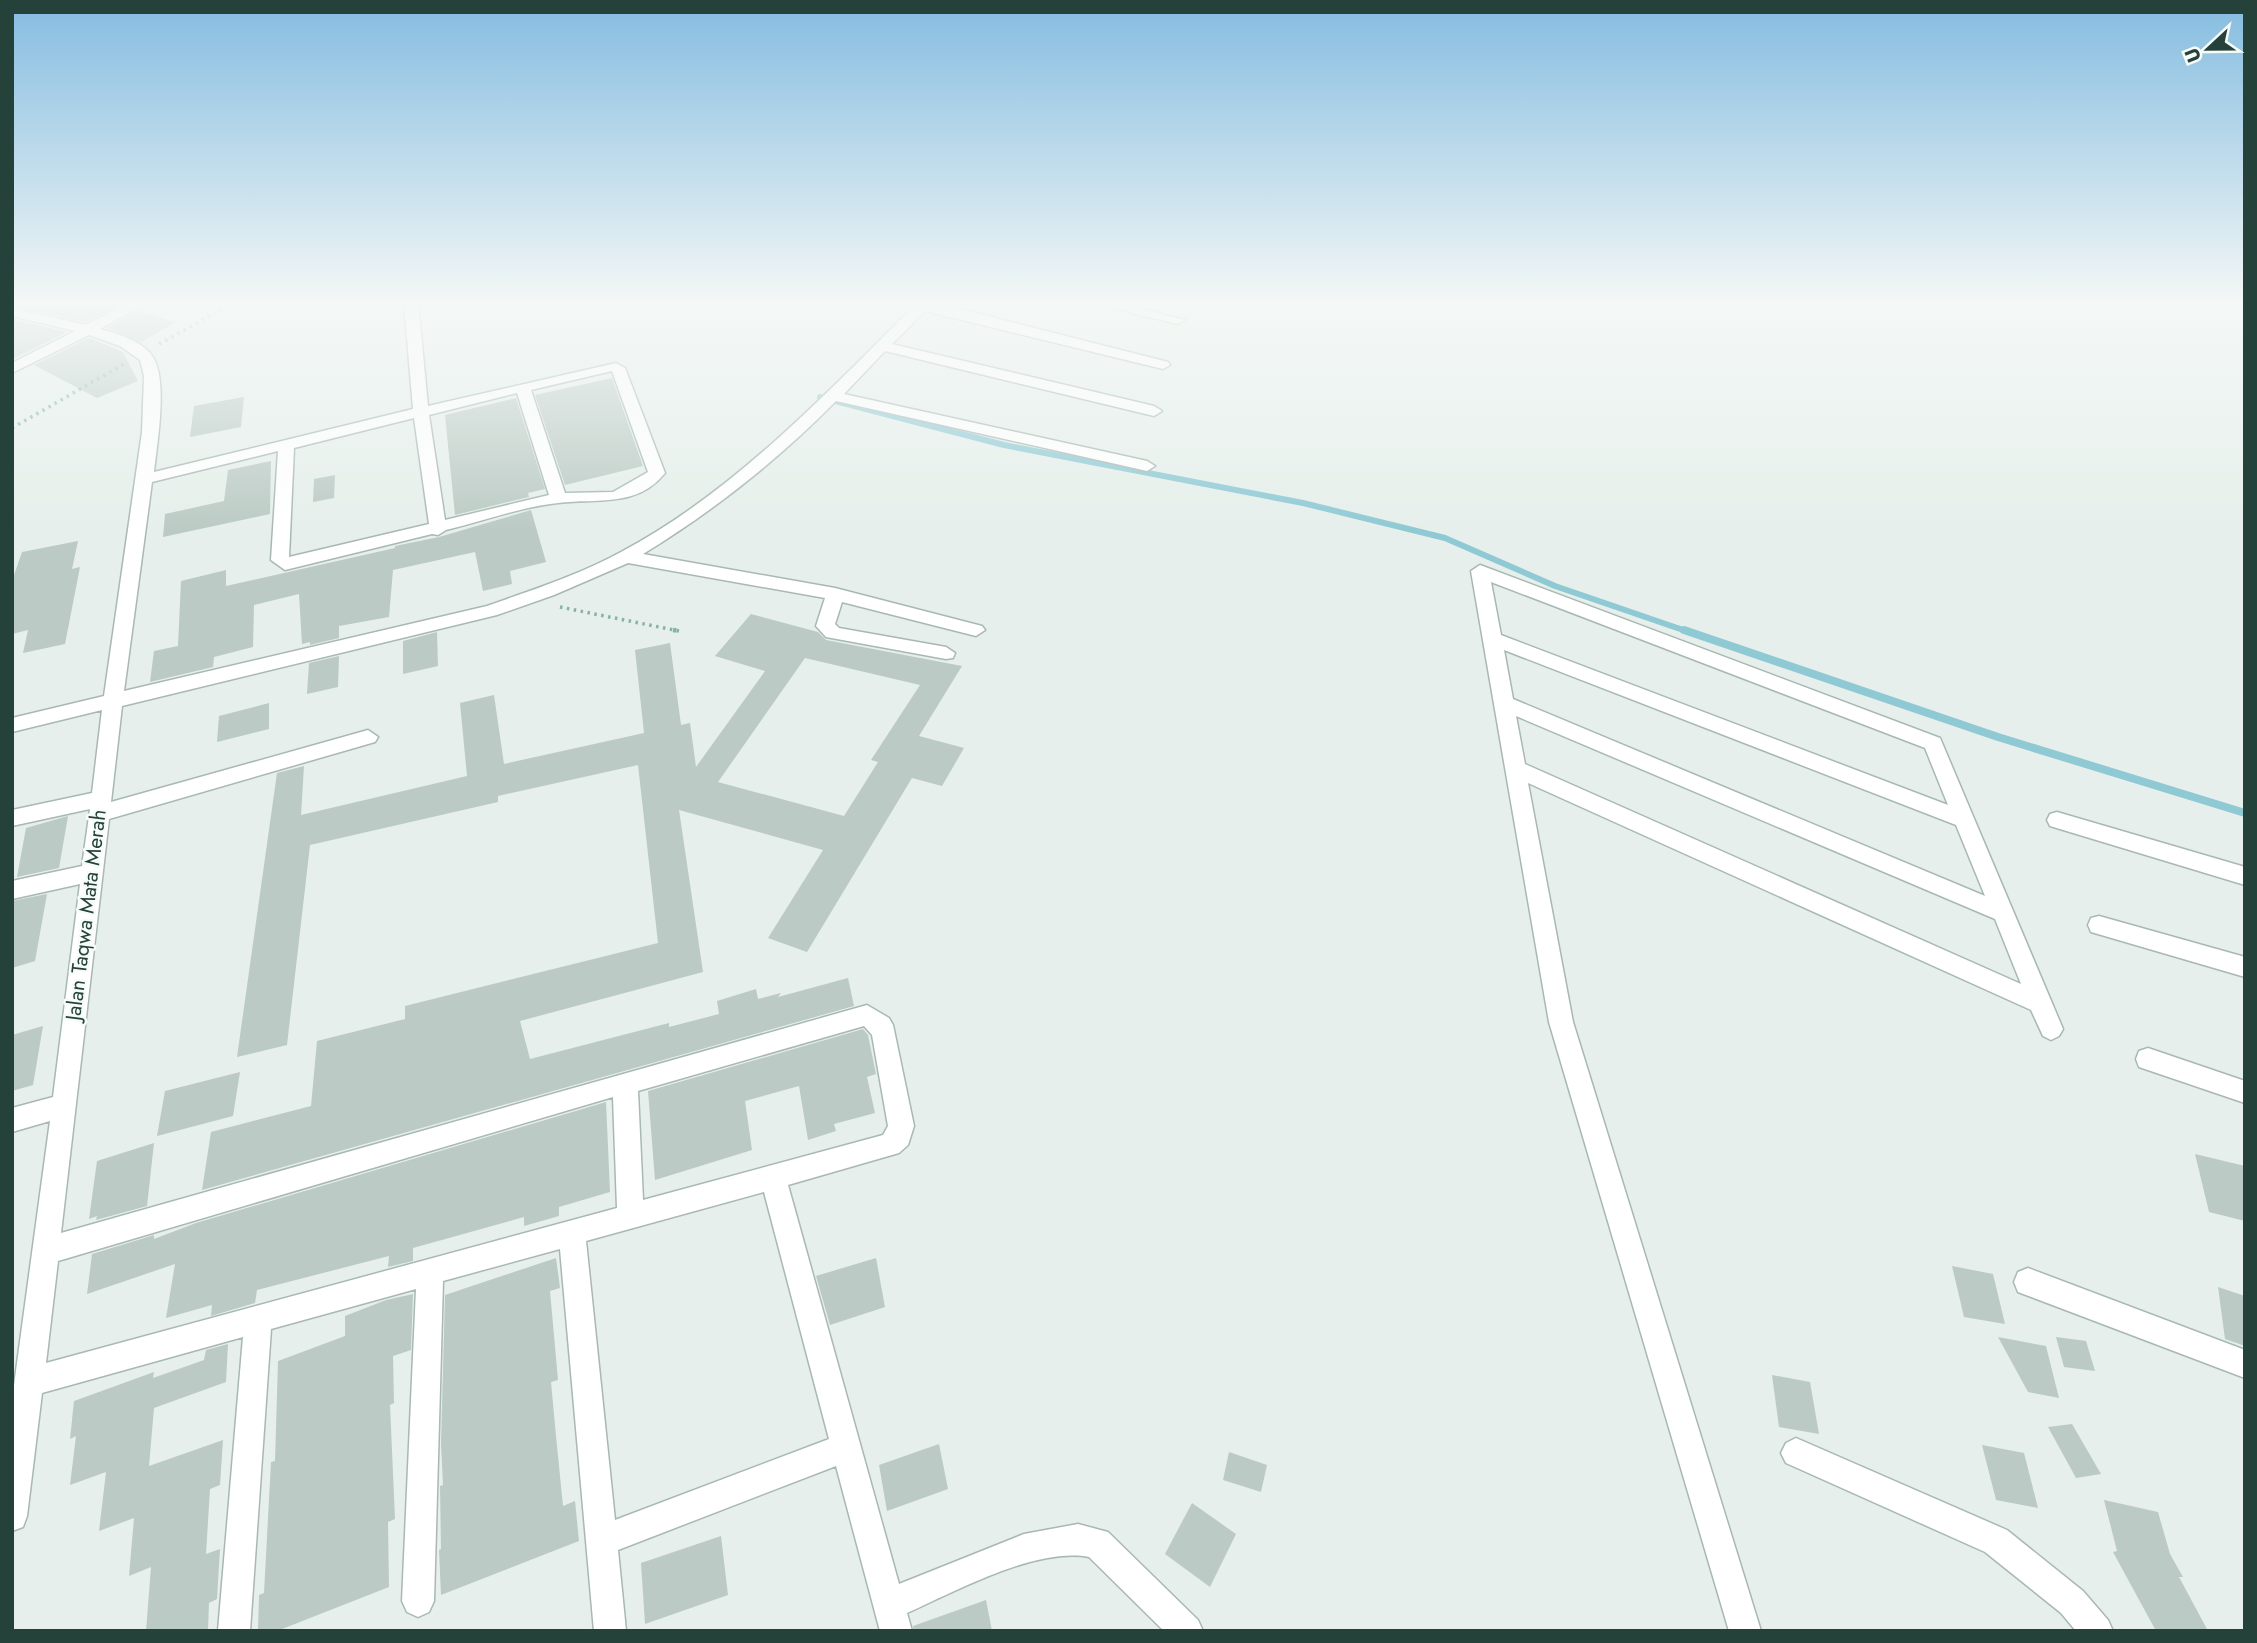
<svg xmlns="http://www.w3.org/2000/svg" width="2257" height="1643" viewBox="0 0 2257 1643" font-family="Jost,sans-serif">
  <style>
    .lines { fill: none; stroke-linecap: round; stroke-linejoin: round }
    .stream-far1 { stroke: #8ec9d4; stroke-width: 6 }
    .stream { stroke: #8ec9d4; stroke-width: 8 }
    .building { fill: #bbcac4; fill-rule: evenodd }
    .minor-casing { stroke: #a8b8b2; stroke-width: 3 }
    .path-far1 { stroke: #86b3a5; stroke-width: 3.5; stroke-dasharray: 2.5 4.5; stroke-linecap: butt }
    .path { stroke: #86b3a5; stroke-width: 4.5; stroke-dasharray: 3.5 5; stroke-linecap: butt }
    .minor { fill: #fff; fill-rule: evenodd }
    .labels { text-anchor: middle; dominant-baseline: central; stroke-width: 5; stroke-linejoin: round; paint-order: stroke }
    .street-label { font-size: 21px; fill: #24423a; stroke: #f7fbf9 }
  </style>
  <rect width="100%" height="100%" fill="#e6efeb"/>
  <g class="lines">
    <polyline class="stream-far1" points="820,397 1004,445 1303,503 1445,538 1555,586 1689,632"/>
    <polyline class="stream" points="1684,630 1998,737 2245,813"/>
  </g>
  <g class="building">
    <polygon points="12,302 104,302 118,306 86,322 12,306"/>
    <polygon points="138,311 176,322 141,342 107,328"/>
    <polygon points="12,319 67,332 15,358 12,357"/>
    <polygon points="89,338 123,352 138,381 97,398 34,365"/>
    <polygon points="612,378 643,466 565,485 535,395"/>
    <polygon points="244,397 241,427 190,437 194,406"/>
    <polygon points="516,398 545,489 528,493 529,497 455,515 445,415"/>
    <polygon points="271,461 270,514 163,537 165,514 224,501 228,470"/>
    <polygon points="335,475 334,498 313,502 314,479"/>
    <polygon points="531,510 546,562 510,571 512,584 483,591 475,552 393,570 389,617 339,626 339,638 310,645 310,642 302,644 299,594 254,605 253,647 214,657 213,667 150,682 154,651 178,646 181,581 226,570 226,586 395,548 395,546 439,537"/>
    <polygon points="78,541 72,569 80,567 65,644 23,653 28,630 12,634 12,581 22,552"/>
    <path d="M751 614 818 632 826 640 962 666 919 736 964 748 942 786 912 778 807 952 768 938 823 850 679 810 703 972 520 1021 530 1059 669 1023V1027L719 1014 717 1001 756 989 758 999 781 993 778 997 848 978 854 1006 202 1190 211 1132 311 1106 317 1041 405 1019V1006L658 943 638 765 498 796V802L310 845 287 1045 237 1057 277 773 304 766 301 815 467 776 460 703 494 695 504 764 644 733 635 650 670 643 681 725 690 723 696 767 765 671 715 656ZM805 658 920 685 871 760 878 762 844 816 718 782Z"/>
    <polygon points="437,632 438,666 403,674 403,641"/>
    <polygon points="339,656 338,687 307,694 309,663"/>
    <polygon points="269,703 269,729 217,742 219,716"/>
    <polygon points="68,816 59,868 17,877 26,828"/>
    <polygon points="47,894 35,961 12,968 12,901"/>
    <polygon points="43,1026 33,1085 12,1091 12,1035"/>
    <polygon points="863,1029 868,1035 876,1074 867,1077 875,1113 834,1124 836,1131 808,1140 799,1086 745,1101 752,1150 655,1180 648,1091"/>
    <polygon points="240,1072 233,1116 157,1136 165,1091"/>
    <polygon points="606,1102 610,1192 559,1207 559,1216 524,1226 524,1217 413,1248 413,1261 388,1267 389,1256 257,1290 255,1303 211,1316 212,1305 166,1318 175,1264 87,1294 92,1254 154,1235 154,1239 196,1223"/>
    <polygon points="154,1143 147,1206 96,1220 97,1216 89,1219 97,1161"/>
    <polygon points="2195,1154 2245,1166 2245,1221 2209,1212"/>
    <polygon points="556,1258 560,1288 550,1291 558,1380 551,1382 556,1436 563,1506 575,1501 579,1541 441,1595 439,1550 441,1549 440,1486 443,1485 441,1443 445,1295"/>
    <polygon points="876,1258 885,1307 830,1325 816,1276"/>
    <polygon points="1952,1266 1993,1274 2005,1324 1964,1317"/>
    <polygon points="2218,1287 2245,1296 2245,1346 2225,1339"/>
    <polygon points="413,1294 411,1350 393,1356 394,1403 390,1405 395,1519 388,1522 389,1587 277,1631 258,1631 259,1595 264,1593 271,1462 275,1461 278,1361 345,1336 345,1316 386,1300"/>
    <polygon points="1998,1337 2046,1346 2059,1398 2028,1392"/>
    <polygon points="2056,1337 2086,1341 2095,1371 2064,1367"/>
    <polygon points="228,1344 226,1382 154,1408 149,1466 223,1440 220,1485 210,1489 206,1554 220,1549 217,1599 209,1603 208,1631 146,1631 151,1567 129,1576 134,1518 99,1531 106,1472 70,1485 76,1436 70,1439 74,1401 154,1372 153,1378 204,1360 206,1350"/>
    <polygon points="1772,1375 1810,1382 1819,1434 1779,1427"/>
    <polygon points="2072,1424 2101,1474 2076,1478 2048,1427"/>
    <polygon points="939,1444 948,1489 887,1511 879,1465"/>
    <polygon points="1982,1445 2024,1453 2038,1508 1996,1500"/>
    <polygon points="1229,1452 1267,1465 1261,1492 1223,1480"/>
    <polygon points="2104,1500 2158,1512 2170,1554 2183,1577 2179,1577 2208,1631 2156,1631 2113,1552 2117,1551"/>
    <polygon points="1192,1503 1236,1534 1210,1587 1165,1554"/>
    <polygon points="721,1536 728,1595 645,1624 641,1563"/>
    <polygon points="986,1600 992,1631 914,1631 913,1626"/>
  </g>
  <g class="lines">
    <g class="minor-casing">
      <g id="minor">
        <path d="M131 302H149L100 329C118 334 143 341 153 357 168 381 157 444 154 472L413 409 404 302H418L428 406 616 363 625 368 665 473C637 508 598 498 558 503 521 507 483 521 446 530L438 535 432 534 285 570 271 560 278 451 152 482 124 691 487 606C532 590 579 575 621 552 733 493 829 391 918 302H933L1168 362 1170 365 1163 369 925 311 892 344 1154 406 1162 411 1154 416 885 351 844 394 1147 461 1155 466 1147 471 836 401C779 459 712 512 643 554L835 588 982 626 985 630 976 636 842 602 835 624 839 628 946 647 955 653 953 658 946 659 826 637 816 626 825 598 628 563 554 595 497 615 122 706 111 802 368 730 378 737 375 742 109 819 61 1233 867 1005 889 1018 893 1025 914 1126 908 1145 899 1153 788 1185 899 1584 1024 1534 1078 1524 1108 1532 1198 1620 1203 1631H1164L1089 1557C1036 1547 956 1591 907 1613L912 1631H880L836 1466 618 1550 626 1631H594L560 1249 443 1281 434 1601 429 1612 418 1617 407 1612 402 1601 416 1289 271 1329 250 1631H218L243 1337 42 1393 27 1516 23 1527 12 1531V1400L50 1121 12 1132V1108L53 1097 80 884 12 899V881L82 866 90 809 12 826V810L92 793 102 710 12 732V718L104 696 142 432 144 376 140 360 120 346 89 335 12 373V363L75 331 12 316V308L86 325ZM612 371 648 472 613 492 565 493 531 390ZM517 393 549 495 445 520 429 415ZM414 418 429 524 289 557 294 448ZM864 1026 872 1035 888 1126 883 1135 643 1200 638 1091ZM613 1097 617 1208 46 1363 58 1261ZM764 1192 829 1439 615 1520 586 1241Z"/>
        <polygon points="1087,302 1115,302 1185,320 1178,324"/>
        <path d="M1480 565 1940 738 2063 1029 2059 1036 2051 1040 2043 1036 2031 1010 1528 783 1573 1022 1761 1631H1729L1549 1022 1471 571ZM1491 582 1925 748 1948 805 1501 635ZM1504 650 1956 825 1985 896 1513 699ZM1516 716 1995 919 2021 984 1525 764Z"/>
        <polygon points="2057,812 2245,867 2245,885 2050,826 2047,820 2050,814"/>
        <polygon points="2099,916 2245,957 2245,977 2091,932 2088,925 2091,918"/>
        <polygon points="2148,1048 2245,1081 2245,1103 2139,1067 2136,1059 2139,1051"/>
        <polygon points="2028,1268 2245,1350 2245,1378 2018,1292 2014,1282 2018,1272"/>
        <polygon points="1796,1438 2007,1530 2083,1591 2108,1620 2113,1631 2076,1631 2061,1613 1985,1552 1786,1463 1781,1453 1786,1443"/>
      </g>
    </g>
    <g class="path-far1">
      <polyline points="159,344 235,302"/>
      <polyline points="12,428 124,364"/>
      <polyline points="560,607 679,631"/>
    </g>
    <polyline class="path" points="673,630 679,631"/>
    <use href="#minor" class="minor"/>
  </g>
  <linearGradient id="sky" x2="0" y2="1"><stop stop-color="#84bce0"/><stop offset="0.57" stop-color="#f4f8f6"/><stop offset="1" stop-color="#f4f8f6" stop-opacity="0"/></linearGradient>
  <rect width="2257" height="532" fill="url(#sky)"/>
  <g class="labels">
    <g class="street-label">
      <text transform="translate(86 915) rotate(-83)">Jalan Taqwa Mata Merah</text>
    </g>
  </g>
  <rect width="2257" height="1643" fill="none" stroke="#24423a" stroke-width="28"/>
  <g transform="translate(2208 49) rotate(248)" stroke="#f7fbf9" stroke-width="5" paint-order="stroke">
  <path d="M0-5L12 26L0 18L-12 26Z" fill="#24423a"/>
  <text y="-10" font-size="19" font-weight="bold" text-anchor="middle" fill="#24423a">U</text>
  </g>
</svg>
